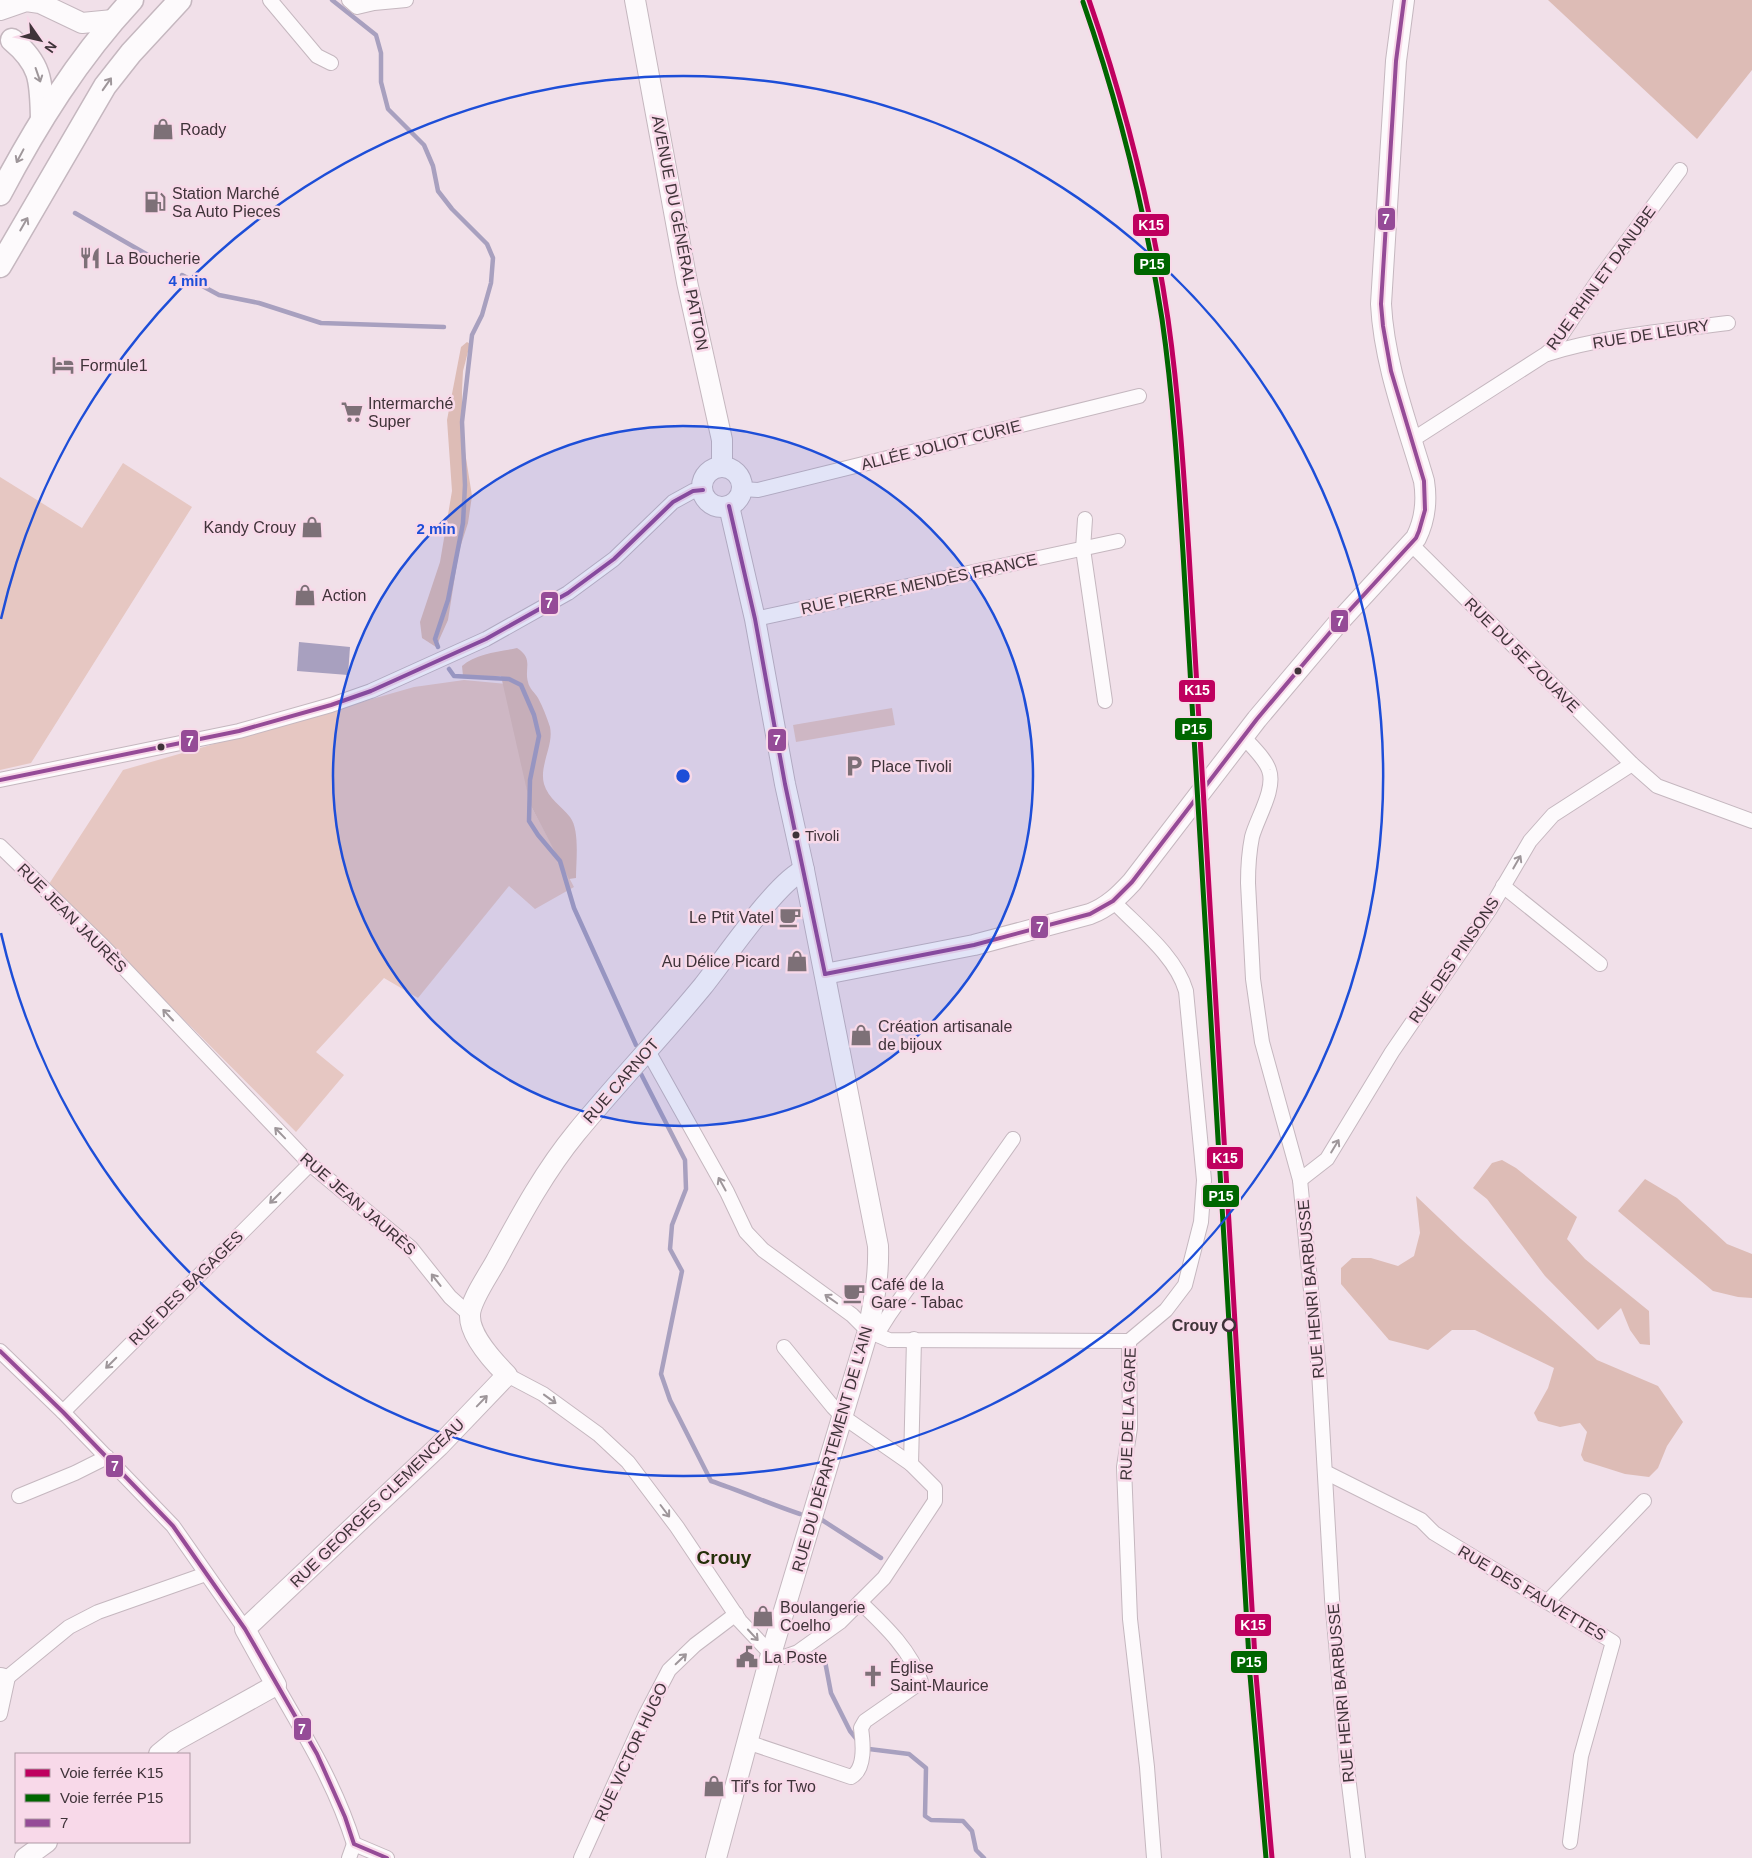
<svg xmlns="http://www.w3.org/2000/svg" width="1752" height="1858" viewBox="0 0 1752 1858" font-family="Arial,sans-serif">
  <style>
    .green { fill: #e6c7c2 }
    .forest { fill: #ddbcb6 }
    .water { fill: #a8a0bf }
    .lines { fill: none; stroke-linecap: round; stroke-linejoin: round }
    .stream { stroke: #a8a0bf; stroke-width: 4.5 }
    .street-casing { stroke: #c5b7bf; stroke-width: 16 }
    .secondary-casing { stroke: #c5b7bf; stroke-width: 22 }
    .primary-casing { stroke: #c5b7bf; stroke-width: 25 }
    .street { stroke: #fdfafc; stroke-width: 14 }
    .secondary { stroke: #fdfafc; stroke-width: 20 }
    .primary { stroke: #fdfafc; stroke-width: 22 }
    .bus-1-casing { stroke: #f8d9e9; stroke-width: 8 }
    .bus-1 { stroke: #954b97; stroke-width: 4 }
    .rail-1-casing { stroke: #f8d9e9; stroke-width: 9 }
    .rail-2-casing { stroke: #f8d9e9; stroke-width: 9 }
    .rail-1 { stroke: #bf005f; stroke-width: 5 }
    .rail-2 { stroke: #060; stroke-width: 5 }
    .oneway { stroke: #9e969a }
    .ring { fill: none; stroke: #1d4ed8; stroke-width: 2.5 }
    .bus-dot { fill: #3f3339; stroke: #f8d9e9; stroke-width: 2 }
    .stop-dot { fill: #f8d9e9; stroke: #3f3339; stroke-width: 2.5 }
    .labels { text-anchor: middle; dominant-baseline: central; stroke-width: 5; stroke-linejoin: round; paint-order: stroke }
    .bus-label { font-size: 15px; fill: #3f3339; stroke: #f8d9e9; text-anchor: start }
    .poi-label { font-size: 16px; fill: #3f3339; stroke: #f8d9e9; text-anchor: start }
    .street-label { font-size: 16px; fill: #3f3339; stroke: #f8d9e9 }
    .stop-label { font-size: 16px; font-weight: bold; fill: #3f3339; stroke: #f8d9e9; text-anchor: end }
    .quarter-label { font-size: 19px; font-weight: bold; fill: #25300a; stroke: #f8d9e9 }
    .centre { fill: #1d4ed8; stroke: #f8d9e9; stroke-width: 2.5 }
    .ring-label { font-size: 15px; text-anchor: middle; font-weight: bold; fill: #1d4ed8; stroke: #f8d9e9; stroke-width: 5; stroke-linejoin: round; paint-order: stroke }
    .line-badge { stroke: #f8d9e9; stroke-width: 2 }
    .badge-label { font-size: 14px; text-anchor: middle; font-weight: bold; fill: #fff }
  </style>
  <rect width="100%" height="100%" fill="#f1e0e9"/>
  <g class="green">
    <polygon points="123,463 192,507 31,763 0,770 0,477 82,528"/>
    <polygon points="464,680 507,684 530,804 574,887 535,909 509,886 418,998 384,978 316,1052 344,1075 296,1132 49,884 123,770 414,687"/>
    <polygon points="892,708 895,725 796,742 793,725"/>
  </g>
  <g class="forest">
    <polygon points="1548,0 1752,0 1752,70 1697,139"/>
    <polygon points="467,342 470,344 463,371 462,390 462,433 472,496 468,523 459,551 448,620 436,647 422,638 420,622 440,562 452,491 447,420 461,347"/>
    <path d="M517 648C534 659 524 668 528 682 529 688 535 693 538 698 543 707 547 718 550 727 554 746 539 765 544 784 548 798 562 807 570 817 580 830 576 861 576 878L569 879 530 804 501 676 472 679 463 676 462 666C476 653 499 652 517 648Z"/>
    <polygon points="1502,1160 1516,1168 1577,1217 1567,1239 1585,1259 1649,1311 1650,1345 1640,1344 1630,1330 1621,1308 1598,1330 1545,1276 1487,1199 1473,1188 1492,1163"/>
    <polygon points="1645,1179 1677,1198 1727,1244 1752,1254 1752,1298 1738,1297 1713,1291 1618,1211"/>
    <polygon points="1416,1196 1461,1239 1597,1360 1658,1386 1683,1422 1667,1446 1658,1468 1649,1477 1625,1474 1584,1461 1581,1455 1587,1432 1580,1423 1560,1427 1538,1421 1534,1413 1548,1388 1554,1368 1475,1330 1452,1330 1428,1350 1389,1340 1341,1284 1341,1268 1352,1258 1371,1258 1398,1266 1414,1256 1420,1233"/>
  </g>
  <polygon class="water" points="299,642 350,647 348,675 297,671"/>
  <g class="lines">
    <g class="stream">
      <polyline points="332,0 376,35 381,53 381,82 388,109 424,145 433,166 438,191 452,209 487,244 493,258 491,283 482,315 472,335 462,422 465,485 463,523 448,600 435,639 438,647"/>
      <polyline points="75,213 155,259"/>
      <polyline points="182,275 219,295 259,303 321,323 444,327"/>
      <polyline points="449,669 454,676 509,679 521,685 534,715 539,736 530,780 529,821 538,835 560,861 574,908 636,1045"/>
      <path d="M641 1074 685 1160 686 1189 672 1225 670 1249 682 1271 661 1374 670 1400 711 1481C741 1491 770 1504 800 1514"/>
      <polyline points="822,1520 881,1558"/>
      <polyline points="824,1656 831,1693 850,1731 859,1742"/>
      <polyline points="865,1746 869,1749 909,1754 926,1768 925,1816 931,1820 963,1821 972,1831 976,1850 984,1858"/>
    </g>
    <g class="street-casing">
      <g id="street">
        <polyline points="270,0 317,56 331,63"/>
        <polyline points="349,0 357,7 374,3 406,0"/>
        <path d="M1547 354C1605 336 1667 331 1728 323"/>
        <polyline points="1412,440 1546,354 1552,349 1599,279 1680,170"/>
        <polyline points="742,489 758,490 1139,396"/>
        <polyline points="1085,519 1083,549 1105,701"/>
        <polyline points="1412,545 1632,764 1657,786 1752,821"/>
        <polyline points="755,619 1118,541"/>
        <path d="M1244 737C1252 747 1265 758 1269 770 1276 789 1257 818 1252 837 1249 852 1248 868 1248 883L1253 979 1262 1042 1300 1180 1319 1371 1332 1599 1348 1776 1358 1858"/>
        <polyline points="0,780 239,731 331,705 371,691 486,639 568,593 614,559 673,502 693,491 703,490"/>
        <polyline points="0,846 104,947 310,1164 411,1248 450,1297 470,1315"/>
        <polyline points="1503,886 1600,964"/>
        <path d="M1113 901C1138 927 1176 956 1186 991L1204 1180 1201 1222 1185 1285 1166 1310 1129 1341 1130 1428 1124 1467 1130 1619 1147 1767 1154 1858"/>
        <polyline points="648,1051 727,1192 746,1232 763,1250 852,1315 868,1331 889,1340 1129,1341"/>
        <polyline points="1300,1180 1327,1159 1392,1052 1490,909 1530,841 1553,815 1632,764"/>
        <polyline points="877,1334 889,1315 1013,1139"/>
        <polyline points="784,1347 833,1407 842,1416 911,1464"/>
        <polyline points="0,1351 63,1412 173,1526 245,1629"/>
        <polyline points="507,1375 543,1394 598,1434 628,1462 677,1527 740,1621 771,1654 778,1656 784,1657 798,1652 840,1622 884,1578 935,1501 935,1488 911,1464 914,1339"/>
        <polyline points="63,1412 310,1164"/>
        <polyline points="1325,1472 1421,1520 1434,1533 1613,1642 1581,1756 1570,1842"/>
        <polyline points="19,1496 75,1473 107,1457"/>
        <polyline points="1547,1602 1644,1501"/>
        <polyline points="8,1677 69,1627 98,1612 206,1574"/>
        <path d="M276 1685C306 1737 336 1786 354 1844L387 1858"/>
        <polyline points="0,1714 8,1677 1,1675"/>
        <path d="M747 1742 851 1777C866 1769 863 1742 861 1728L865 1721 921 1682C911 1650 884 1625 860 1602"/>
        <polyline points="349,1858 354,1844"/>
        <polyline points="581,1858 645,1716 669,1670 695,1645 736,1614"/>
      </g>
    </g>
    <g class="secondary-casing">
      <g id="secondary">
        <polyline points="635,0 687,282 722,440 722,467"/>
        <polyline points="0,10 26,1 40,3 82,23 113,20"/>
        <circle cx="722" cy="487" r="20"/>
        <path d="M825 974 974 945 1090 914C1108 907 1119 896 1132 882L1257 719 1338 623 1416 538C1425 520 1427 500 1424 481 1407 423 1384 364 1381 304L1396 61 1404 0"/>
        <path d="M159 1754 175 1741 276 1685 245 1629 439 1446 507 1375C494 1362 469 1335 470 1315 470 1301 489 1274 496 1261 520 1217 544 1172 576 1133 617 1083 662 1036 703 986 724 960 777 881 804 870"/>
        <polyline points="25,1858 47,1842"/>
        <path d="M716 1858 771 1654 868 1331C874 1300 879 1277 878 1246L804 870 785 784 755 619 729 506"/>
      </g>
    </g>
    <g class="primary-casing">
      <g id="primary">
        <path d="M12 40C42 65 41 82 42 119"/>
        <path d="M0 194C37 124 78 58 132 0"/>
        <polyline points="0,266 105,86 131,53 180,0"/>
      </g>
    </g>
    <use href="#street" class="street"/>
    <use href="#secondary" class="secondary"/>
    <use href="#primary" class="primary"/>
    <g class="bus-1-casing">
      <g id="bus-1">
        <polyline points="729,506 755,619 785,784 825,974"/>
        <polyline points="0,780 239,731 331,705 371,691 486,639 568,593 614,559 673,502 693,491 703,490"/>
        <polyline points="825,974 974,945 1090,914 1113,901 1132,882 1257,719 1338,623 1416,538 1419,531 1425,510 1424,481 1391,371 1383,326 1381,304 1396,61 1404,0"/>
        <polyline points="0,1351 63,1412 173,1526 245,1629 317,1754 345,1817 354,1844 387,1858"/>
      </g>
    </g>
    <use href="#bus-1" class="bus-1"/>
    <g class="rail-1-casing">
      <path id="rail-1" d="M1089 0C1125 104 1152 210 1168 319 1179 397 1184 475 1189 553L1256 1675 1272 1858"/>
    </g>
    <g class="rail-2-casing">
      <path id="rail-2" d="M1083 2C1119 105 1145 211 1162 319 1173 396 1178 475 1183 553L1250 1675 1266 1858"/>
    </g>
    <use href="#rail-1" class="rail-1"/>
    <use href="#rail-2" class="rail-2"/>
  </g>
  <defs><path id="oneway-shaft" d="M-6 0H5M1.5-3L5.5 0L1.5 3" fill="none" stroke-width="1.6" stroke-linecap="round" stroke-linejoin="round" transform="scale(1.25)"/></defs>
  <g class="oneway">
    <use href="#oneway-shaft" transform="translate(38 75) rotate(71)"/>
    <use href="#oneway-shaft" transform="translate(107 84) rotate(-55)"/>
    <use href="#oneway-shaft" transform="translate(20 156) rotate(118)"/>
    <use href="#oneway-shaft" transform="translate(24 224) rotate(-60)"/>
    <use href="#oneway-shaft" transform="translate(1517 862) rotate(-60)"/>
    <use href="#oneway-shaft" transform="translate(168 1015) rotate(-133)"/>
    <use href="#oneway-shaft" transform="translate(280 1133) rotate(-134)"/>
    <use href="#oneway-shaft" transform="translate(1335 1146) rotate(-59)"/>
    <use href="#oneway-shaft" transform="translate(722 1184) rotate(-119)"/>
    <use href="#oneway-shaft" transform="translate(275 1198) rotate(135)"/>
    <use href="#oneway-shaft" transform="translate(436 1280) rotate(-128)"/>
    <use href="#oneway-shaft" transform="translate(831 1299) rotate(-145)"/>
    <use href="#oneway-shaft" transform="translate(111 1363) rotate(135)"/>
    <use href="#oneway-shaft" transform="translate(550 1399) rotate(36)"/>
    <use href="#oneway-shaft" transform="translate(482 1401) rotate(-46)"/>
    <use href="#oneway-shaft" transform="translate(665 1511) rotate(53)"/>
    <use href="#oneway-shaft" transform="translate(753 1635) rotate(47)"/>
    <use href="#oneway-shaft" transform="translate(681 1659) rotate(-44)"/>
  </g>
  <circle cx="683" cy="776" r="350" fill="#1d4ed8" fill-opacity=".12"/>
  <g class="ring">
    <circle cx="683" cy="776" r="350"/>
    <path d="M1 619A700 700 0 1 1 1 933"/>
  </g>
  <defs>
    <g id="shop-bare" transform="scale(1.725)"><path d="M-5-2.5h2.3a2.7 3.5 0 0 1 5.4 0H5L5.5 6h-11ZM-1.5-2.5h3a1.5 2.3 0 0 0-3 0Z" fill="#7d7077" stroke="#f8d9e9" stroke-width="2.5" paint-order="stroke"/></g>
    <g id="fuel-bare" transform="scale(1.725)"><path d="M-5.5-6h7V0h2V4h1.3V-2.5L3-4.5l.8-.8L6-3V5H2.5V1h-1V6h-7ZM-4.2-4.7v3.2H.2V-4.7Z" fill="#7d7077" stroke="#f8d9e9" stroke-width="2.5" paint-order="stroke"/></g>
    <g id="restaurant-bare" transform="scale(1.725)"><path d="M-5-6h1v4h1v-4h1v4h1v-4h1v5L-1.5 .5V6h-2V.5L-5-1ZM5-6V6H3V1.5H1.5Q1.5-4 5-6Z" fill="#7d7077" stroke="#f8d9e9" stroke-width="2.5" paint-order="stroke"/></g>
    <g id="hotel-bare" transform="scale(1.725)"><path d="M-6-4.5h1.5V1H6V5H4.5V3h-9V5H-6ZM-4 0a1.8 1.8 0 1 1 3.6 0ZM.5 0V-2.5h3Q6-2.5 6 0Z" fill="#7d7077" stroke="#f8d9e9" stroke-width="2.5" paint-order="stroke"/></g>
    <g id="supermarket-bare" transform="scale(1.725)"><path d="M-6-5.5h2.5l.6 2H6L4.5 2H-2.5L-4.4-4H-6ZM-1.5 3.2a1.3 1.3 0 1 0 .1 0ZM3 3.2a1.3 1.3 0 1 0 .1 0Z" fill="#7d7077" stroke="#f8d9e9" stroke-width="2.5" paint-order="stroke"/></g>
    <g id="parking-bare" transform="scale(1.725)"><path d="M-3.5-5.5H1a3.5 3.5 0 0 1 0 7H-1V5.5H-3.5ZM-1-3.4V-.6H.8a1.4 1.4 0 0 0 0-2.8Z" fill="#7d7077" stroke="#f8d9e9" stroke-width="2.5" paint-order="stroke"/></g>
    <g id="cafe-bare" transform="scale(1.725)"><path d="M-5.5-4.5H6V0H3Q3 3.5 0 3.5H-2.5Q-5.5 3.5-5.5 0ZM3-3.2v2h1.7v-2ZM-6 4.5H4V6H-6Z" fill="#7d7077" stroke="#f8d9e9" stroke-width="2.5" paint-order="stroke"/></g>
    <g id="civic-bare" transform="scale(1.725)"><path d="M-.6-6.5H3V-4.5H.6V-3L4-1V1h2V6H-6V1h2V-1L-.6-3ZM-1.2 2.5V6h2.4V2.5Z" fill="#7d7077" stroke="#f8d9e9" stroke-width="2.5" paint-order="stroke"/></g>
    <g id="church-bare" transform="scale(1.725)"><path d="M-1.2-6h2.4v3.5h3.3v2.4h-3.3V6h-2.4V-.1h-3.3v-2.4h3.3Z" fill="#7d7077" stroke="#f8d9e9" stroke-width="2.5" paint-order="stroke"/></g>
  </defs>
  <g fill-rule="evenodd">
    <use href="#shop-bare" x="163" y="129"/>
    <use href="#fuel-bare" x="155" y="202"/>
    <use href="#restaurant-bare" x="90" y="258"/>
    <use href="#hotel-bare" x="63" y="365"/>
    <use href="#supermarket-bare" x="352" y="412"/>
    <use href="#shop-bare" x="312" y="527"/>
    <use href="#shop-bare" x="305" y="595"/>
    <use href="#parking-bare" x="854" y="766"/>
    <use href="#cafe-bare" x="790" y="917"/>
    <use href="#shop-bare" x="797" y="961"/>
    <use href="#shop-bare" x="861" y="1035"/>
    <use href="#cafe-bare" x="854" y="1293"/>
    <use href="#shop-bare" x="763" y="1616"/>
    <use href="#civic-bare" x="747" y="1657"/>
    <use href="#church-bare" x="873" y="1676"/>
    <use href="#shop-bare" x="714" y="1786"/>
  </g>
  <g class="bus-dot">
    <circle cx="1298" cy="671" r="4.5"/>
    <circle cx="161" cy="747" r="4.5"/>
    <circle cx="796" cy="835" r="4.5"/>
  </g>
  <circle class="stop-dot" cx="1229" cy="1325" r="6"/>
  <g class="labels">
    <g class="bus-label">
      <text x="805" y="835">Tivoli</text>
    </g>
    <g class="poi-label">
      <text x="180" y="129">Roady</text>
      <text x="172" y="193">Station Marché<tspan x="172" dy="18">Sa Auto Pieces</tspan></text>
      <text x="106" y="258">La Boucherie</text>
      <text x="80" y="365">Formule1</text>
      <text x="368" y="403">Intermarché<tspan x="368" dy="18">Super</tspan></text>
      <text x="296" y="527" text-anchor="end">Kandy Crouy</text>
      <text x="322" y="595">Action</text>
      <text x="871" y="766">Place Tivoli</text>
      <text x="774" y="917" text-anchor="end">Le Ptit Vatel</text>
      <text x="780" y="961" text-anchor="end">Au Délice Picard</text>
      <text x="878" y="1026">Création artisanale<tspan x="878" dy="18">de bijoux</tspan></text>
      <text x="871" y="1284">Café de la<tspan x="871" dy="18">Gare - Tabac</tspan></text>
      <text x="780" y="1607">Boulangerie<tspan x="780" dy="18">Coelho</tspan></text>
      <text x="764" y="1657">La Poste</text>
      <text x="890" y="1667">Église<tspan x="890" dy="18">Saint-Maurice</tspan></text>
      <text x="731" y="1786">Tif's for Two</text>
    </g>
    <g class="street-label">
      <text transform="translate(680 233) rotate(79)">AVENUE DU GÉNÉRAL PATTON</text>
      <text transform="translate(1601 278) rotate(-54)">RUE RHIN ET DANUBE</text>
      <text transform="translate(1651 334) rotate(-9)">RUE DE LEURY</text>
      <text transform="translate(941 445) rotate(-14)">ALLÉE JOLIOT CURIE</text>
      <text transform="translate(919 584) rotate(-12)">RUE PIERRE MENDÈS FRANCE</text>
      <text transform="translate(1522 655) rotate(45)">RUE DU 5E ZOUAVE</text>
      <text transform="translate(72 918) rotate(45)">RUE JEAN JAURÈS</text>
      <text transform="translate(1454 960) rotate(-56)">RUE DES PINSONS</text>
      <text transform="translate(621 1081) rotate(-49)">RUE CARNOT</text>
      <text transform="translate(358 1204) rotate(41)">RUE JEAN JAURÈS</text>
      <text transform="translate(186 1288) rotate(-45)">RUE DES BAGAGES</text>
      <text transform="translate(1311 1289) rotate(-95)">RUE HENRI BARBUSSE</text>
      <text transform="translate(1128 1414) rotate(-88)">RUE DE LA GARE</text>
      <text transform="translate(832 1449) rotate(-74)">RUE DU DÉPARTEMENT DE L'AIN</text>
      <text transform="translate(377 1503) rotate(-44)">RUE GEORGES CLEMENCEAU</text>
      <text transform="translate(1532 1593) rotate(31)">RUE DES FAUVETTES</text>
      <text transform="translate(1341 1693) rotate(-95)">RUE HENRI BARBUSSE</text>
      <text transform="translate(631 1752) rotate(-65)">RUE VICTOR HUGO</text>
    </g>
    <g class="stop-label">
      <text x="1218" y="1325">Crouy</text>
    </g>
    <g class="quarter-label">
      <text x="724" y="1557">Crouy</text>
    </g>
  </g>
  <circle cx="683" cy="776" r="8" class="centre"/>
  <g class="ring-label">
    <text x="188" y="286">4 min</text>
    <text x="436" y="534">2 min</text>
  </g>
  <g class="line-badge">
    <rect x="1377" y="207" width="19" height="24" rx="5" fill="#954b97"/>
    <rect x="1132" y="213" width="38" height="24" rx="5" fill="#bf005f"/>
    <rect x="1133" y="252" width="38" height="24" rx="5" fill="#060"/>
    <rect x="540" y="591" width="19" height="24" rx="5" fill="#954b97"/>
    <rect x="1330" y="609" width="19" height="24" rx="5" fill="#954b97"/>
    <rect x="1178" y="679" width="38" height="24" rx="5" fill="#bf005f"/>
    <rect x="1174" y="717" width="39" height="24" rx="5" fill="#060"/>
    <rect x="767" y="728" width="20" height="24" rx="5" fill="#954b97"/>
    <rect x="180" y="729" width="19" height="24" rx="5" fill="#954b97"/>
    <rect x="1030" y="915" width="19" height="24" rx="5" fill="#954b97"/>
    <rect x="1206" y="1146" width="38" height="24" rx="5" fill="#bf005f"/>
    <rect x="1202" y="1184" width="38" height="24" rx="5" fill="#060"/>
    <rect x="105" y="1454" width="19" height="24" rx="5" fill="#954b97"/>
    <rect x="1234" y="1613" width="38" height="24" rx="5" fill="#bf005f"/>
    <rect x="1230" y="1650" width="38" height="24" rx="5" fill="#060"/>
    <rect x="293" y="1717" width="19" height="24" rx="5" fill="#954b97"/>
  </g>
  <g class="badge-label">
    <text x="1386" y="224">7</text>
    <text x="1151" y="230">K15</text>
    <text x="1152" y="269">P15</text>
    <text x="549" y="608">7</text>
    <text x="1340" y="626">7</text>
    <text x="1197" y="695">K15</text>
    <text x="1194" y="734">P15</text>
    <text x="777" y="745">7</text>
    <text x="190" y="746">7</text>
    <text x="1040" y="932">7</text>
    <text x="1225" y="1163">K15</text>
    <text x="1221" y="1201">P15</text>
    <text x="115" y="1471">7</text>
    <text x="1253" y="1630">K15</text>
    <text x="1249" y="1667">P15</text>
    <text x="302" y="1734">7</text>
  </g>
  <rect x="15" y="1753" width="175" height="90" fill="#f8d9e9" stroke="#ae97a3"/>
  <rect x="25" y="1769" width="25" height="8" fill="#bf005f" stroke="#ae97a3"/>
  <text x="60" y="1778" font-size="15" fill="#3f3339">Voie ferrée K15</text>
  <rect x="25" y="1794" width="25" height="8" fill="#006600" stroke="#ae97a3"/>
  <text x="60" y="1803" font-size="15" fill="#3f3339">Voie ferrée P15</text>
  <rect x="25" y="1819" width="25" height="8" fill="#954b97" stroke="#ae97a3"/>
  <text x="60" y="1828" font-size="15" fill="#3f3339">7</text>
  <g transform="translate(40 40) rotate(124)" stroke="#f8d9e9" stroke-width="4" paint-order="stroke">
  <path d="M0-4L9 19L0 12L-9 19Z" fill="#3f3339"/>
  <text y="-8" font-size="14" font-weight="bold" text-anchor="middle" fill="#3f3339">N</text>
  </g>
</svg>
